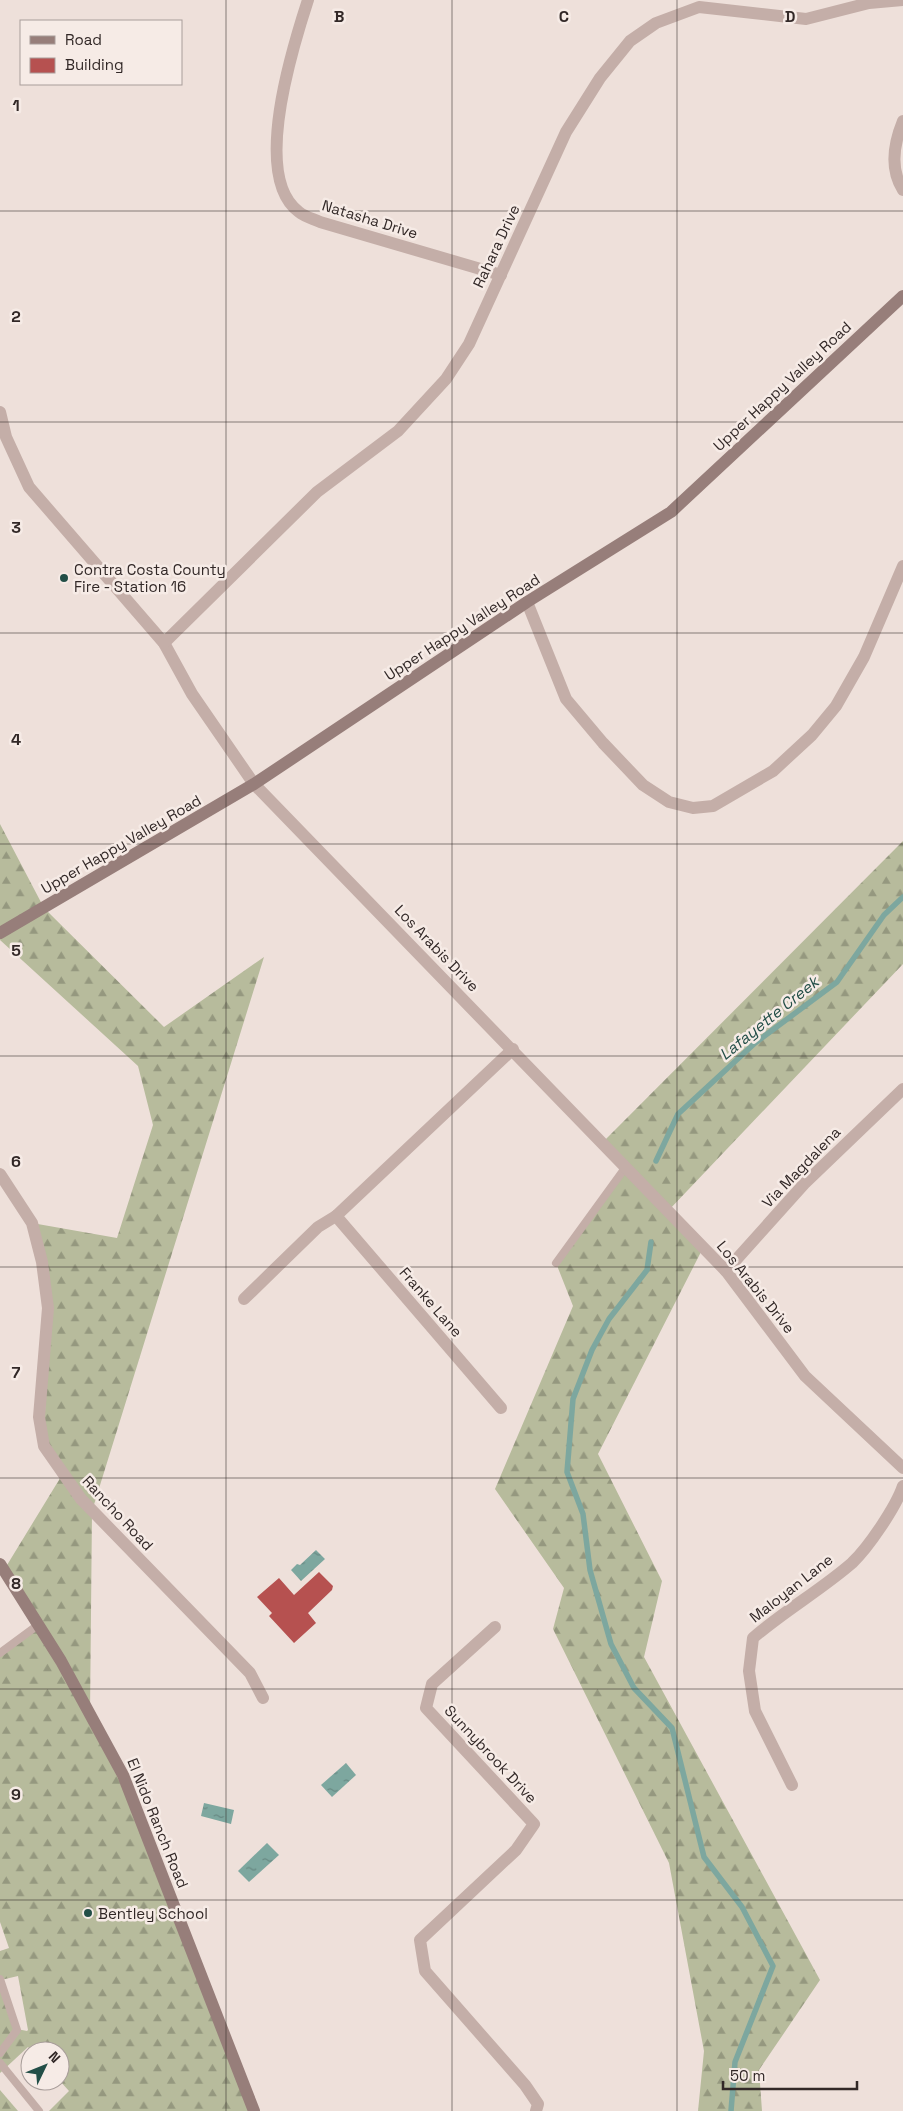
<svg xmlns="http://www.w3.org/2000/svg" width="903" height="2111" viewBox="0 0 903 2111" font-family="'Space Grotesk',sans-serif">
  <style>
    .forest { fill: url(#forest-firs); fill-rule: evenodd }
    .water { fill: url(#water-ripples) }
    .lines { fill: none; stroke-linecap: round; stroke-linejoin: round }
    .stream { stroke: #7da79f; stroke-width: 5.5 }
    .building { fill: #b65150 }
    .lane { stroke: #c4aea8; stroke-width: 8 }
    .street { stroke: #c4aea8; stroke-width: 12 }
    .secondary { stroke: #977e7a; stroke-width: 12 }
    .grid { fill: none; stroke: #322827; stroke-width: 1; stroke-opacity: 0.55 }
    .poi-dot { fill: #224e47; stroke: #f6ebe6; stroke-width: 2 }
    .labels { text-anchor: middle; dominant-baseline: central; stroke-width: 5; stroke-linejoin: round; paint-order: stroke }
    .street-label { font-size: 15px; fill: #322827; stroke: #f6ebe6 }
    .poi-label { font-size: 15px; fill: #322827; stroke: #f6ebe6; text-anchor: start }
    .water-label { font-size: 16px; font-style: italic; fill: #224e47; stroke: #f6ebe6 }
    .grid-label { font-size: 16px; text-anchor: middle; font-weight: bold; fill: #322827; stroke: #f6ebe6; stroke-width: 5; stroke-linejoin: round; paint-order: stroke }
  </style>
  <defs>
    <pattern id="forest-firs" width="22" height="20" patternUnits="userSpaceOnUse" patternTransform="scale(1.25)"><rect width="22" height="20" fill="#b7bb9c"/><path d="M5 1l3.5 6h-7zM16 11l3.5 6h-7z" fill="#95987f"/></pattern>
    <pattern id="water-ripples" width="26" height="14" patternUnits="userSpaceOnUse" patternTransform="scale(1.25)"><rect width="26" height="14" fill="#7da79f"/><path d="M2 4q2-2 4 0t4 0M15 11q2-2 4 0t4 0" fill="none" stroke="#678882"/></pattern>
  </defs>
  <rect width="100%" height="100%" fill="#eee0da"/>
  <g class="forest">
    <path d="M0 824 44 908 164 1027 264 957 92 1511 90 1715 123 1775 254 2111H49L69 2091 60 2081V2051H32L28 2047 0 2073V1951L9 1948 0 1922V1653L38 1625 4 1570 62 1475 44 1446 48 1308 32 1223 117 1238 153 1125 138 1066 0 940ZM18 1976 28 2030 27 2031 17 2029 1 1980Z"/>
    <polygon points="903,841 903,964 668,1211 703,1248 598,1454 662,1581 644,1657 820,1980 759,2070 762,2111 698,2111 704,2051 669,1863 553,1629 564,1588 495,1489 573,1306 556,1263 625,1168 602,1143"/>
    <polygon points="0,2090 18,2111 0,2111"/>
  </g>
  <g class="water">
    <polygon points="316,1550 325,1559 301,1581 291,1570 297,1564 300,1565"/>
    <polygon points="346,1763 356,1775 332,1797 321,1785"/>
    <polygon points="204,1803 234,1810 231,1824 201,1816"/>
    <polygon points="267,1843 279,1855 249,1882 238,1871"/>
  </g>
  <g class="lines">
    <g class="stream">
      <polyline points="656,1161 678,1114 755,1043 837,982 884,915 903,897"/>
      <polyline points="651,1242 647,1270 609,1319 592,1350 573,1399 567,1472 583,1514 590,1570 611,1644 634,1688 672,1728 704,1857 742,1907 773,1966 735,2062 731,2111"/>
    </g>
  </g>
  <polygon class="building" points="319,1572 333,1586 332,1590 308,1613 316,1623 294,1643 269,1616 272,1613 257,1597 279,1578 294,1595"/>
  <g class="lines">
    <g class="lane">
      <polyline points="556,1263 625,1168"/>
      <polyline points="0,1653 38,1625"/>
      <polyline points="0,1979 17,2030 0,2053"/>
      <polyline points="0,2063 39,2111"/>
    </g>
    <g class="street">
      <path d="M308 0C293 46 251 177 299 212 305 217 314 219 320 222L501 275"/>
      <path d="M903 121C894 143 889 168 903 190"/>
      <polyline points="0,412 6,437 29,487 164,643 192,694 254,784 726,1271 805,1376 903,1468"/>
      <polyline points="527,602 566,699 603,743 643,785 669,802 693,808 713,806 773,771 812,735 836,706 864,657 903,566"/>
      <polyline points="164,643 317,492 398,431 446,379 469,344 566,132 600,78 630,41 656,23 699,7 806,19 869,3 903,0"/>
      <polyline points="0,1174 32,1223 42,1262 48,1308 39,1417 44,1446 81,1499 250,1673 263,1698"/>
      <polyline points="336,1216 501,1408"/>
      <polyline points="726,1271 804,1184 903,1089"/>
      <polyline points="244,1299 318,1227 336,1216 513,1049"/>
      <polyline points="495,1627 432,1684 426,1708 534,1824 516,1850 420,1940 425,1971 525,2085 538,2104 536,2111"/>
      <path d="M792 1785 755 1711 749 1671 753 1638C784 1611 821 1590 852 1563 868 1548 896 1507 903 1486"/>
    </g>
    <g class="secondary">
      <polyline points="0,933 254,784 527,602 671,512 903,296"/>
      <polyline points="0,1564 61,1661 123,1775 254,2111"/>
    </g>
  </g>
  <path class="grid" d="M226 0V2111M452 0V2111M677 0V2111M0 211H903M0 422H903M0 633H903M0 844H903M0 1056H903M0 1267H903M0 1478H903M0 1689H903M0 1900H903"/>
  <g class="poi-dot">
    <circle cx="64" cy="578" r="5"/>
    <circle cx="88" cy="1913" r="5"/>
  </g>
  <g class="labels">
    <g class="street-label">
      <text transform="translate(370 219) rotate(17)">Natasha Drive</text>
      <text transform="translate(496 246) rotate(-65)">Rahara Drive</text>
      <text transform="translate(782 386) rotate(-43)">Upper Happy Valley Road</text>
      <text transform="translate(462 627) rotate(-33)">Upper Happy Valley Road</text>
      <text transform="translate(121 844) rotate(-30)">Upper Happy Valley Road</text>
      <text transform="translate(437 948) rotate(46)">Los Arabis Drive</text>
      <text transform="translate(801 1167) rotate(-46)">Via Magdalena</text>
      <text transform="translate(756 1287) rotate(51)">Los Arabis Drive</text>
      <text transform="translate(431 1302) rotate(49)">Franke Lane</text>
      <text transform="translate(118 1513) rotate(47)">Rancho Road</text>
      <text transform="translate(791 1588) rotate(-38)">Maloyan Lane</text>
      <text transform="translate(491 1754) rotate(47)">Sunnybrook Drive</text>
      <text transform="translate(158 1823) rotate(68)">El Nido Ranch Road</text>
    </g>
    <g class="poi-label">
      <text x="74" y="569">Contra Costa County<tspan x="74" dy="17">Fire - Station 16</tspan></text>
      <text x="98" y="1913">Bentley School</text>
    </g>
    <g class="water-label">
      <text transform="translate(769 1018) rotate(-39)">Lafayette Creek</text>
    </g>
  </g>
  <g class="grid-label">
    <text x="339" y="22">B</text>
    <text x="564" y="22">C</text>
    <text x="790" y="22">D</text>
    <text x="16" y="111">1</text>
    <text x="16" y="322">2</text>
    <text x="16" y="533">3</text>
    <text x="16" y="745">4</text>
    <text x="16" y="956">5</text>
    <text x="16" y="1167">6</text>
    <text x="16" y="1378">7</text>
    <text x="16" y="1589">8</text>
    <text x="16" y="1800">9</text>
  </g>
  <rect x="20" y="20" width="162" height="65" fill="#f6ebe6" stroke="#a89d9a"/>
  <rect x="30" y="36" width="25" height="8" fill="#977e7a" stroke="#a89d9a"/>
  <text x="65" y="45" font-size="15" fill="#322827">Road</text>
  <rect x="30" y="58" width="25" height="15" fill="#b65150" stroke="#a89d9a"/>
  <text x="65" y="70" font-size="15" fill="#322827">Building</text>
  <g transform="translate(45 2066) rotate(47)"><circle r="24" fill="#f6ebe6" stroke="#a89d9a"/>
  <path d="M0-4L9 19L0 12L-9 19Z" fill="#224e47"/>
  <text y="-8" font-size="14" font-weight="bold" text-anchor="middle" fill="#322827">N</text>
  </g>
  <path d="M723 2081v8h134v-8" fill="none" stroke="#322827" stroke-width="2.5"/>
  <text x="730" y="2081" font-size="15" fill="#322827" stroke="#f6ebe6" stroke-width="4" paint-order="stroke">50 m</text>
</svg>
